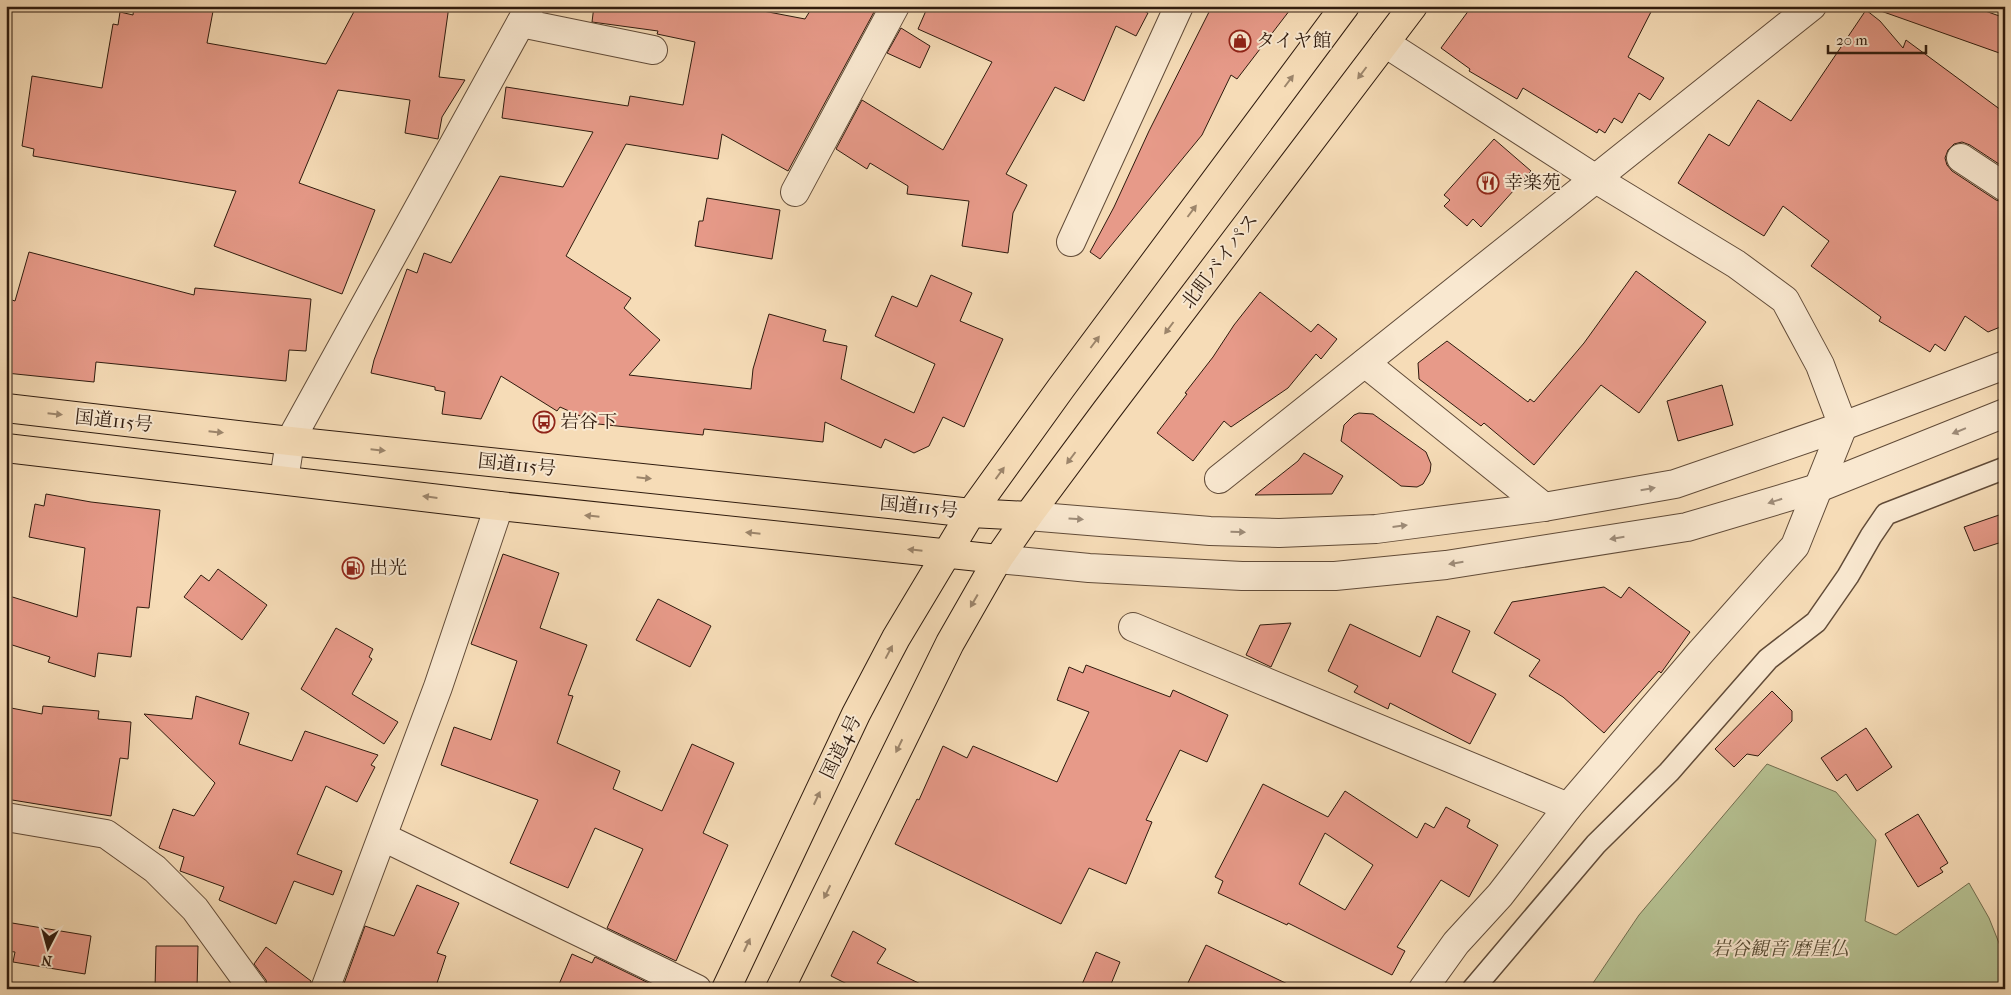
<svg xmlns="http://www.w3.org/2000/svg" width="2011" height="995" viewBox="0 0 2011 995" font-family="'IM FELL French Canon','Noto Serif JP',serif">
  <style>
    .green { fill: #b6c293; stroke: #726e50 }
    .building { fill: #e79a89; stroke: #2f1b0e; fill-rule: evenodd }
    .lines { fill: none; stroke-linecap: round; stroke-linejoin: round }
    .pedestrian-casing { stroke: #614b38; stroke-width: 24 }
    .minor-casing { stroke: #614b38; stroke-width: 30 }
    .tertiary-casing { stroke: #614b38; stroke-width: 30 }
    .trunk-casing { stroke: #2f1b0e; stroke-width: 30 }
    .pedestrian { stroke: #f9e8d0; stroke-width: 21 }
    .minor { stroke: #f9e8d0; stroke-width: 28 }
    .tertiary { stroke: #f9e8d0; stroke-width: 28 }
    .trunk { stroke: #f6dcb7; stroke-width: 28 }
    .oneway { fill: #9c856b }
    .oneway2 { fill: #9e8c79 }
    .labels { text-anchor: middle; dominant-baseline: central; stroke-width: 4; stroke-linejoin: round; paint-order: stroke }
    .poi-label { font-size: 19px; fill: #2f1b0e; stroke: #f9e8d0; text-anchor: start }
    .street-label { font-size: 19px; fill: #2f1b0e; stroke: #f9e8d0 }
    .park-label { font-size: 19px; font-style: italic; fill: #584d36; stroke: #f9e8d0 }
  </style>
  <rect width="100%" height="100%" fill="#f6dcb7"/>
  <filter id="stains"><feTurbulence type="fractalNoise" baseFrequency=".004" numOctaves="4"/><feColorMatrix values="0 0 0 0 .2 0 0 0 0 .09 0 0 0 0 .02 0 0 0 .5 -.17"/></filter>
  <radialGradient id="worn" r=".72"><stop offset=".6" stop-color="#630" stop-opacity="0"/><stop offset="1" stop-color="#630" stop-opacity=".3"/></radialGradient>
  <polygon class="green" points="1767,764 1836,792 1876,840 1865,921 1896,935 1969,883 1989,918 2005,958 2005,989 1589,989 1639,915"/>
  <g class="building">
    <polygon points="134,6 214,6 207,43 326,64 357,6 449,6 439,77 465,80 442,117 438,139 405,133 410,100 338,90 299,183 375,210 342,294 214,246 236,191 33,156 34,149 22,146 32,76 102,88 113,24 118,25 120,12 133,15"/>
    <polygon points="594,6 737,6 805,19 813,6 864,6 874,12 788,171 722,134 718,159 626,144 566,256 631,298 624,308 660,340 629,375 751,389 753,369 769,314 826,330 823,341 847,346 841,379 914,413 935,364 875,336 892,296 917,307 931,275 972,293 960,321 1003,339 964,427 943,417 929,446 914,453 885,439 881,448 825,422 823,442 704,429 703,435 598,424 560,407 557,411 501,376 481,419 442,414 445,392 435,390 435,387 371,373 374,360 407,269 417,273 424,253 451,263 500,176 563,187 593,132 502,118 506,87 628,106 630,96 683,105 695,42 657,34 658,31 592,22"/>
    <polygon points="928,6 1134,6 1148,13 1136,36 1116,26 1084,101 1055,87 1006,174 1027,185 1013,213 1008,253 962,246 969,201 907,194 908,186 870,163 867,169 836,149 862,100 943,150 992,62 918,29"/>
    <polygon points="1212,6 1293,6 1237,79 1231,75 1202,135 1100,259 1090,252 1114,207 1149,131"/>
    <polygon points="1472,6 1654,6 1628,57 1664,78 1650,100 1639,93 1622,123 1614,118 1605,133 1599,129 1597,133 1523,88 1517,99 1469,71 1470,69 1441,48"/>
    <polygon points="1879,6 1971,6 2005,18 2005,55 1878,10"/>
    <polygon points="1866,10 1880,21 1903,48 1906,40 2005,113 2005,168 1970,145 1962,142 1954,144 1948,150 1945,158 1947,165 1952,171 1996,200 2005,203 2005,325 1988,332 1965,316 1945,351 1935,344 1930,352 1879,321 1881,317 1811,266 1829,241 1783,206 1764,236 1678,183 1709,134 1729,146 1758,100 1791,121"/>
    <polygon points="901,28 930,46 920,68 887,53"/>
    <polygon points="1494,139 1531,171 1481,227 1473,219 1467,226 1444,206 1450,200 1444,195"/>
    <polygon points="707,198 780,210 772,259 695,246 699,221 703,221"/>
    <polygon points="29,252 194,295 195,288 311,299 306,351 289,350 286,381 96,362 94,382 6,373 6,298 15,301"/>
    <polygon points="1636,271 1706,322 1639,413 1601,385 1534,465 1484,423 1481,426 1419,379 1418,363 1447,341 1528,402 1530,399 1534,402 1584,343"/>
    <polygon points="1260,292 1311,332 1318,324 1337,339 1321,359 1316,354 1288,388 1231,427 1224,421 1193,461 1157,433 1187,394 1185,393 1213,357 1234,325"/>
    <polygon points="1722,385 1733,425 1678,441 1667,401"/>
    <polygon points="1359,413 1373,414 1426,452 1431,464 1430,472 1423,484 1417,487 1401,486 1341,441 1344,425 1354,415"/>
    <polygon points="1304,453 1343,476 1332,494 1255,495 1298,461"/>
    <polygon points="46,494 91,502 160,510 149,608 137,607 131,657 98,653 95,677 48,662 50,657 6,643 6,595 77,617 85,548 29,537 35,504 44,506"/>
    <polygon points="2005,513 2005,541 1974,551 1964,527"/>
    <polygon points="503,554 559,573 540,628 587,645 568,695 573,696 557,743 620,771 613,789 662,811 692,744 734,763 703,833 728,845 676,961 607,928 643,849 595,828 568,888 510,863 538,800 441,765 454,727 491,740 517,661 471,644"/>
    <polygon points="218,569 267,605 242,640 184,597 201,575 209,581"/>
    <polygon points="1604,587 1621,598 1629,587 1690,632 1661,673 1659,671 1604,733 1563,697 1529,676 1540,660 1494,633 1512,602"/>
    <polygon points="658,599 711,626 690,667 636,640"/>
    <polygon points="1437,616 1470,631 1452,672 1496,694 1470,744 1390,703 1388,709 1354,692 1358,686 1328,671 1350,624 1420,657"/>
    <polygon points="1291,623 1271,667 1246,655 1260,625"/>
    <polygon points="336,628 373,649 369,657 372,659 352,694 398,722 384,744 301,689"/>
    <polygon points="1086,665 1170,697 1173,690 1228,715 1207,762 1180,750 1146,820 1152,822 1126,884 1089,868 1061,924 895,844 917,799 919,800 943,746 967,758 973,746 1057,782 1089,712 1057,700 1069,667 1083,673"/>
    <polygon points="1772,691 1792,711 1792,721 1758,756 1747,754 1734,767 1715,749"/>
    <polygon points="196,696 249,713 239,744 292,761 305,731 378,755 371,765 375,767 357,802 326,786 297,854 342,871 333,895 294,881 276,924 219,900 224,887 180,871 184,857 159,848 173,809 194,816 215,783 144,714 192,719"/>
    <polygon points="43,706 99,711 98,719 131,722 128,759 120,758 111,816 6,799 6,707 42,714"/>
    <polygon points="1866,728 1892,767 1857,791 1846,774 1837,781 1821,758"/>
    <path d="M1263 784 1328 817 1345 791 1417 838 1425 823 1434 828 1446 807 1470 820 1467 827 1498 845 1469 897 1441 880 1397 947 1405 951 1392 975 1288 923 1287 925 1218 893 1223 881 1215 877ZM1325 833 1373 865 1345 910 1299 884Z"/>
    <polygon points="1918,814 1948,863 1940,868 1943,872 1918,887 1885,834"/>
    <polygon points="417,885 459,903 437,953 446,956 435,989 342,989 365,926 394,936"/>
    <polygon points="6,922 91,936 85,974 13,962 15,952 6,951"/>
    <polygon points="853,931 886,949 877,963 931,989 857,989 831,976"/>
    <polygon points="1206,945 1298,989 1185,989"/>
    <polygon points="156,946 198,946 197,989 155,989"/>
    <polygon points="266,947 311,981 310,989 268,989 266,980 254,964"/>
    <polygon points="1096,952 1120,962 1109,989 1080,989"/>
    <polygon points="572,954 592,963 595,957 661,989 557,989"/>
  </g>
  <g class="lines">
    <g class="pedestrian-casing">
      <polyline id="pedestrian" points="1473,989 1596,844 1669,772 1768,659 1816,622 1848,576 1871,536 1886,514 2005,468"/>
    </g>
    <g class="minor-casing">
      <g id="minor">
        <polyline points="521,23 653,50"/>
        <polyline points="1385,43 1596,179 1736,264 1785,300 1820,365 1843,426 1795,546 1700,653 1568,807 1500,895 1456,943 1423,989"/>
        <polyline points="1961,158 2005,187"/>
        <polyline points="795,192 895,6"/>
        <polyline points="1071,242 1179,6"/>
        <polyline points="1365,363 1544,507"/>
        <polyline points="1219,479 1812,6"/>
        <polyline points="284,480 290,441 530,6"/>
        <polyline points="1133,627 1568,807"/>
        <polyline points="6,817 106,834 155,869 195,909 253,989"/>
        <polyline points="383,837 697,989"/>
        <polyline points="325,989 438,687 499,506"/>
      </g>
    </g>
    <g class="tertiary-casing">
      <g id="tertiary">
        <polyline points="1028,516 1210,531 1279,533 1376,529 1544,507 1675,484 1843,426 2005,365"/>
        <polyline points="998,559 1089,568 1242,576 1335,576 1446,565 1687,527 1818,488 2005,413"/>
      </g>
    </g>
    <g class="trunk-casing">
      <g id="trunk">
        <polyline points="6,408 290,441 899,505 971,513 1028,516"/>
        <polyline points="6,448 499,506 998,559"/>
        <polyline points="726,989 856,714 896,638 971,513 1061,388 1345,6"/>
        <polyline points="780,989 950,643 998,559 1028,516 1106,411 1413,6"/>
      </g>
    </g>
    <use href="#pedestrian" class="pedestrian"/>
    <use href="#minor" class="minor"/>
    <use href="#tertiary" class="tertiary"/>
    <use href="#trunk" class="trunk"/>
  </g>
  <defs><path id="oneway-solid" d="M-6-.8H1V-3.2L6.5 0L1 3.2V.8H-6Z" transform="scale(1.25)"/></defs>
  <g class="oneway">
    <use href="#oneway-solid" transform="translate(1362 73) rotate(127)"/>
    <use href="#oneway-solid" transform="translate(1289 81) rotate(-53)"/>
    <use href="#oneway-solid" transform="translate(1192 211) rotate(-53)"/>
    <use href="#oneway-solid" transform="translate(1169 328) rotate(127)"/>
    <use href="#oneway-solid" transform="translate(1095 342) rotate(-53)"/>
    <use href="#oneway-solid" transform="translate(55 414) rotate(6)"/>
    <use href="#oneway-solid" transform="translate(216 432) rotate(6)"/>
    <use href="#oneway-solid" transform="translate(378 450) rotate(6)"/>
    <use href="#oneway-solid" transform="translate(1071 458) rotate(127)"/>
    <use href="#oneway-solid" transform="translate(1000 473) rotate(-54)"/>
    <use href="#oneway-solid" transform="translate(644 478) rotate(6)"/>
    <use href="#oneway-solid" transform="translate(430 497) rotate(-173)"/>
    <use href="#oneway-solid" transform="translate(592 516) rotate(-174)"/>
    <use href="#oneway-solid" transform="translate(753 533) rotate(-174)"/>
    <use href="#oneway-solid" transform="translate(915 550) rotate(-174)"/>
    <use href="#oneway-solid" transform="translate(974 601) rotate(120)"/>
    <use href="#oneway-solid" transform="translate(889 652) rotate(-62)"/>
    <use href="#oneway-solid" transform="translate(899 746) rotate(116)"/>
    <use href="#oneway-solid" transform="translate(817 798) rotate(-65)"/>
    <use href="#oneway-solid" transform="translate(827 892) rotate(116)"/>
    <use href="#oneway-solid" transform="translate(747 945) rotate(-65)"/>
  </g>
  <g class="oneway2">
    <use href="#oneway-solid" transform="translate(1959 431) rotate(158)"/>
    <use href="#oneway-solid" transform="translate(1648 489) rotate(-10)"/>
    <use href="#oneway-solid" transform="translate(1775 501) rotate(163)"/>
    <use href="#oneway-solid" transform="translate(1076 519) rotate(4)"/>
    <use href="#oneway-solid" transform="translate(1400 526) rotate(-7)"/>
    <use href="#oneway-solid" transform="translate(1238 532) rotate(2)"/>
    <use href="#oneway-solid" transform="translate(1617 538) rotate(171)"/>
    <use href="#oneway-solid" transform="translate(1456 563) rotate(171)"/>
  </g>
  <defs>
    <g id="shop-ring" transform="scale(1.125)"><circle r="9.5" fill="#f9e8d0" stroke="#8f2418" stroke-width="1.5"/><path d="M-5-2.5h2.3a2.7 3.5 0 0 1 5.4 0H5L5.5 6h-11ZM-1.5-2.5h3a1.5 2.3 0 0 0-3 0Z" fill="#8f2418"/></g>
    <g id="restaurant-ring" transform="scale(1.125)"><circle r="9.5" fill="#f9e8d0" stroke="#8f2418" stroke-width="1.5"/><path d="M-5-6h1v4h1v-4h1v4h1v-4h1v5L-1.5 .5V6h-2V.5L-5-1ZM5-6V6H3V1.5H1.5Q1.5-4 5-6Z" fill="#8f2418"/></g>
    <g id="bus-ring" transform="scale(1.125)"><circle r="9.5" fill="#f9e8d0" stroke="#8f2418" stroke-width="1.5"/><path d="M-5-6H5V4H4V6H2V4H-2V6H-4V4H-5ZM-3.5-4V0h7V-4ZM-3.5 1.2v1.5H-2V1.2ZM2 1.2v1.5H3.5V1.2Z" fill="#8f2418"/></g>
    <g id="fuel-ring" transform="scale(1.125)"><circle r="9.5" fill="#f9e8d0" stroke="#8f2418" stroke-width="1.5"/><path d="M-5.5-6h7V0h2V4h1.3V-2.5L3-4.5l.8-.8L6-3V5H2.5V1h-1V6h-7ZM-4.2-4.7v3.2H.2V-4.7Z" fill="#8f2418"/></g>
  </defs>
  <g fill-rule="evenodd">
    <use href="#shop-ring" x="1240" y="41"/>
    <use href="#restaurant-ring" x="1488" y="183"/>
    <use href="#bus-ring" x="544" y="422"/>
    <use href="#fuel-ring" x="353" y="568"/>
  </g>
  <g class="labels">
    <g class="poi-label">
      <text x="1256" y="41">タイヤ館</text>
      <text x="1504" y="183">幸楽苑</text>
      <text x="560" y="422">岩谷下</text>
      <text x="369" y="568">出光</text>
    </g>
    <g class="street-label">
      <text transform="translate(1220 261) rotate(-53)">北町バイパス</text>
      <text transform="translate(114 421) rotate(6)">国道115号</text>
      <text transform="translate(517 465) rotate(6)">国道115号</text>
      <text transform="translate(919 507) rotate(6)">国道115号</text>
      <text transform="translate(841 747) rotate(-64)">国道4号</text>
    </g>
    <g class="park-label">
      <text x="1780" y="949">岩谷観音 磨崖仏</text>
    </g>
  </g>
  <rect width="2011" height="995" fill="none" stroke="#f6dcb7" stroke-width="25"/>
  <rect x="8" y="8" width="1996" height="980" fill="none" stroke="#2f1b0e" stroke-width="2.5"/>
  <rect x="12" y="12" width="1986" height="970" fill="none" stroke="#2f1b0e"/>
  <g transform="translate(48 948) rotate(186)" stroke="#f9e8d0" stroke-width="4" paint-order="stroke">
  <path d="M0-4L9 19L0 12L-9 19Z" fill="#2f1b0e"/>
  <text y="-8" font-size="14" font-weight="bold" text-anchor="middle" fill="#2f1b0e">N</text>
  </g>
  <path d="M1828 45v8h98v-8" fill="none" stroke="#2f1b0e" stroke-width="2.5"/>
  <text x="1836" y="45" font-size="15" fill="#2f1b0e" stroke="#f9e8d0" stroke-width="4" paint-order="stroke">20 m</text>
  <rect width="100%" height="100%" filter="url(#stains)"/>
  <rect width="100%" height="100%" fill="url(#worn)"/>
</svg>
